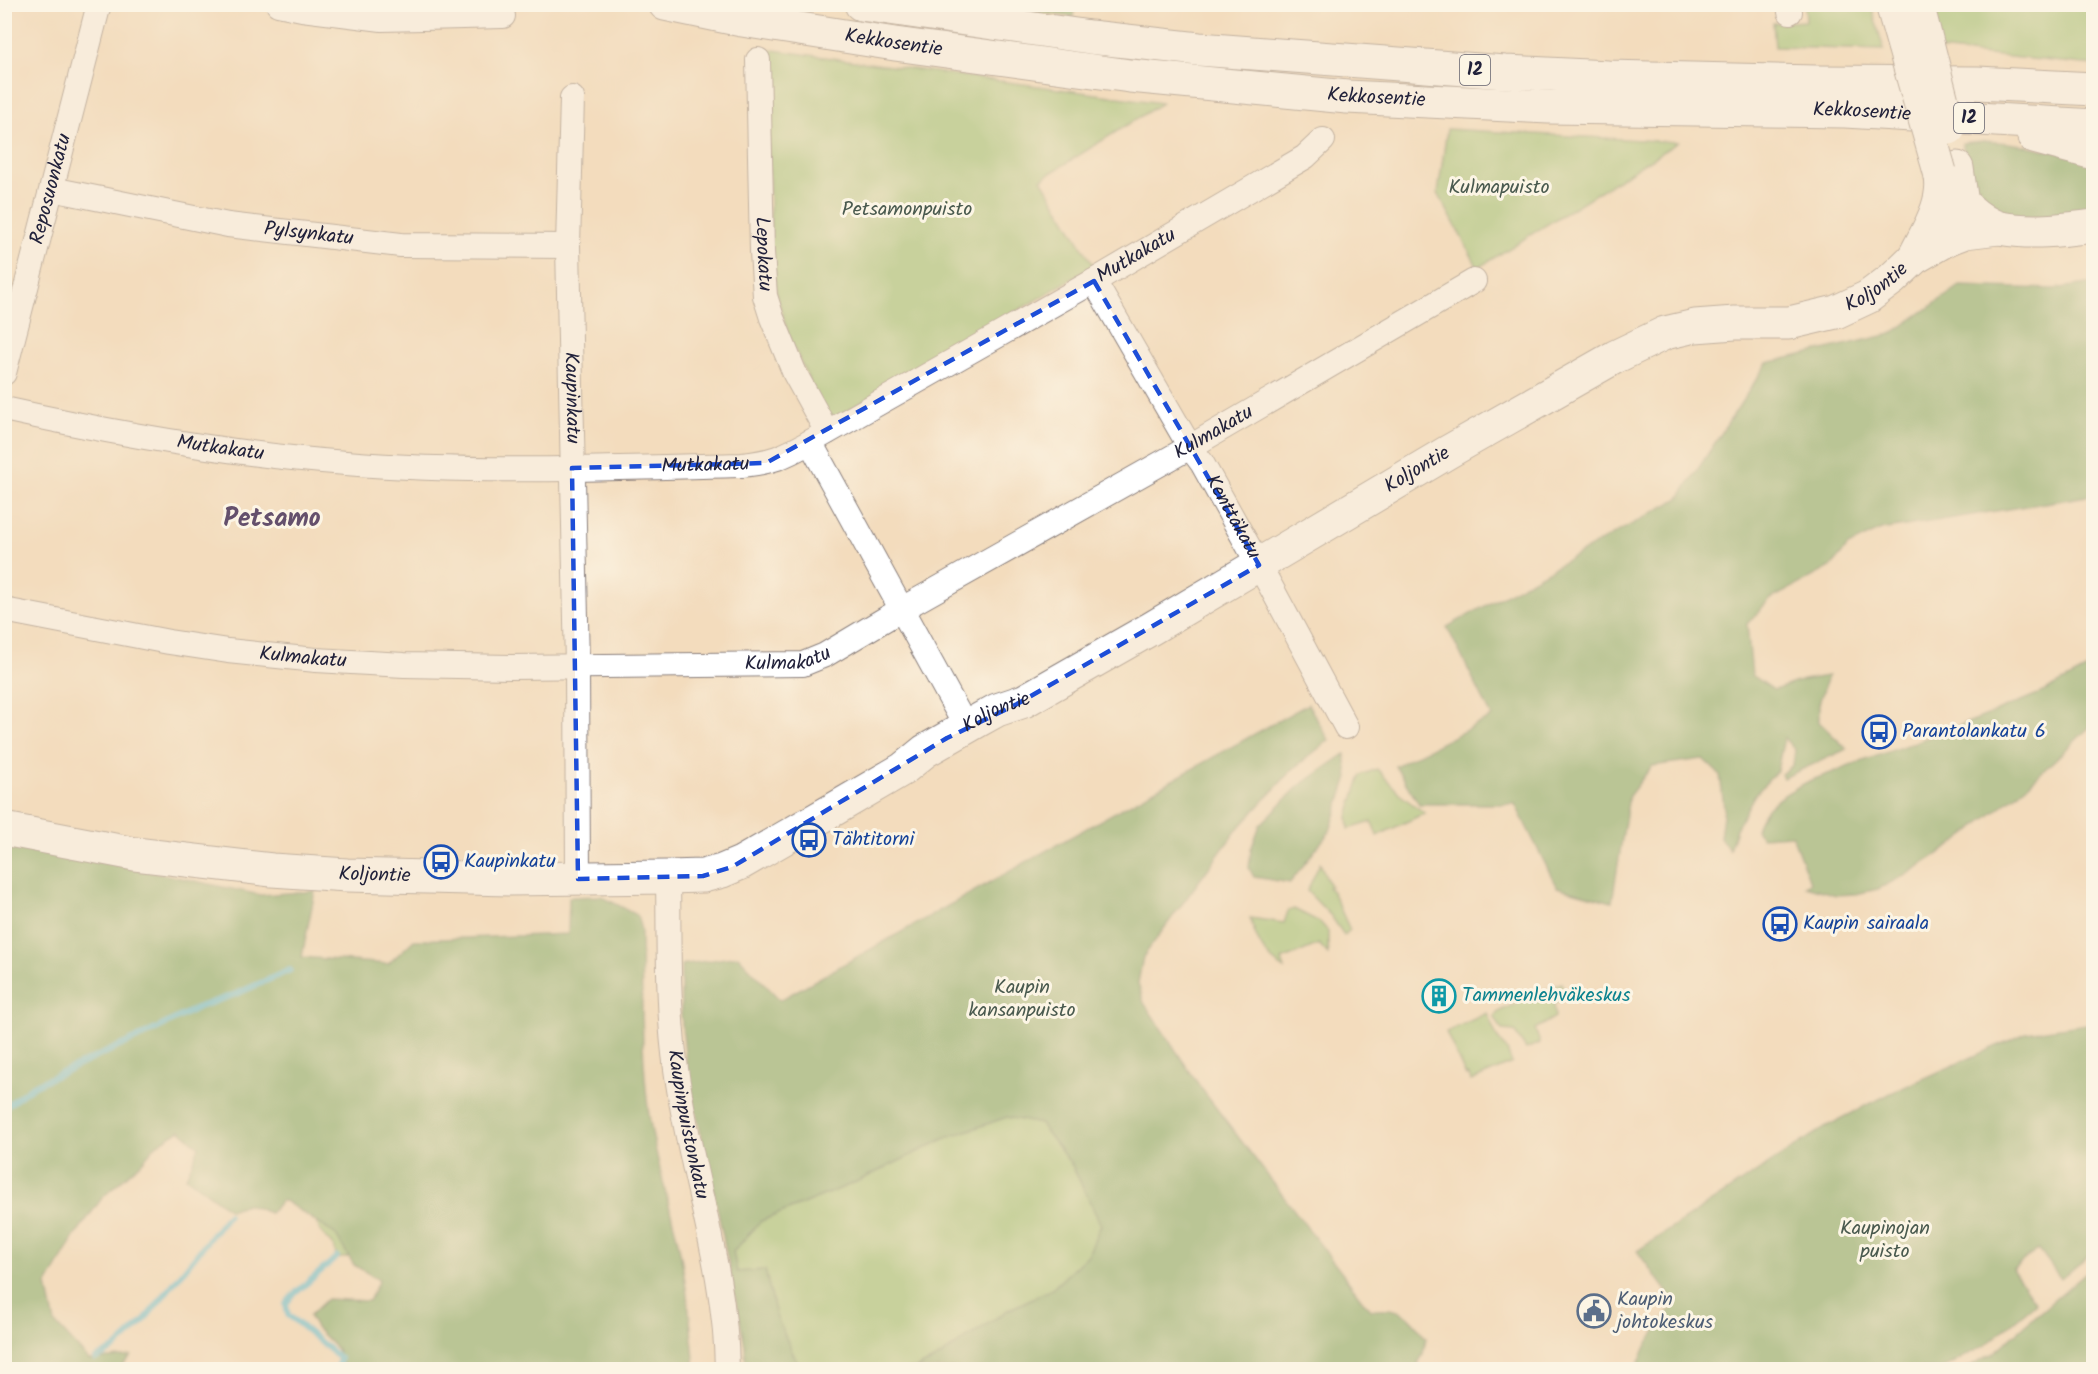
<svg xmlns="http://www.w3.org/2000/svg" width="2098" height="1374" viewBox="0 0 2098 1374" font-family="Kalam,sans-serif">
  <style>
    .green { fill: #94c373; stroke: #5b7257; stroke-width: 1.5 }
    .forest { fill: #77a965; stroke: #4c6650; stroke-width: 1.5 }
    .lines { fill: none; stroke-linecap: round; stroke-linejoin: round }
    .stream { stroke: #59bdd8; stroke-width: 6 }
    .street-casing { stroke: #8a7f7c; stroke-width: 26 }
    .secondary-casing { stroke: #8a7f7c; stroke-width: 35 }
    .highway-casing { stroke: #8a7f7c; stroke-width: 35 }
    .street { stroke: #fff; stroke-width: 24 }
    .secondary { stroke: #fff; stroke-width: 33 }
    .highway { stroke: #fff; stroke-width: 33 }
    .secondary-bridge-casing { stroke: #8a7f7c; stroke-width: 35; stroke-linecap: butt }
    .secondary-bridge { stroke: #fff; stroke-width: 33 }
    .marked { fill: none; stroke: #1d4ed8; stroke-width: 4.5; stroke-dasharray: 12 8; stroke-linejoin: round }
    .labels { text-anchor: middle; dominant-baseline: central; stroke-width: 6; stroke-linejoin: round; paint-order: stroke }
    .shield { fill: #fcf5e5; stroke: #63616e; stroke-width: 1.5 }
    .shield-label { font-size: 18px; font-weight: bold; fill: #22223b }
    .street-label { font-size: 20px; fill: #22223b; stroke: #fcf5e5 }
    .park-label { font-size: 20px; fill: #4a5a4f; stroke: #fcf5e5 }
    .transit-label { font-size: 20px; fill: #164399; stroke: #fcf5e5; text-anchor: start }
    .culture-label { font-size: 20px; fill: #0d838f; stroke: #fcf5e5; text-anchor: start }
    .service-label { font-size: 20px; fill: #4e5e75; stroke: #fcf5e5; text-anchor: start }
    .district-label { font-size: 26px; font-weight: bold; fill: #64506c; stroke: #fcf5e5 }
  </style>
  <rect width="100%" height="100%" fill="#fcf5e5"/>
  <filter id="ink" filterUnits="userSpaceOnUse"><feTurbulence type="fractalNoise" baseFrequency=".0167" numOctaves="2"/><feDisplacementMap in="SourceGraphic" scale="12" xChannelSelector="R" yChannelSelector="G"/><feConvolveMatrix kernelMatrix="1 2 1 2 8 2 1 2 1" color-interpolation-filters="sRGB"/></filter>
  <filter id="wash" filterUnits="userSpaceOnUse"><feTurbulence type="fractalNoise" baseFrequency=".008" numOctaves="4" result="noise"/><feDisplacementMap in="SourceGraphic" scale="24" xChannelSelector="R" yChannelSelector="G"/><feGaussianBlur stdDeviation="1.35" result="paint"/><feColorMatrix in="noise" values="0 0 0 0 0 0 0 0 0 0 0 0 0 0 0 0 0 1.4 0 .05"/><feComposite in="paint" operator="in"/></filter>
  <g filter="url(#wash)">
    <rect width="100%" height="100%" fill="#f3dcbd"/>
    <g class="green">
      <polygon points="1805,5 1871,5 1884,50 1775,47 1773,23 1806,21"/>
      <polygon points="1924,5 2093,5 2093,65 1937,50"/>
      <polygon points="766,49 1162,103 1041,179 1094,266 828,422 789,337 776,293 771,251"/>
      <polygon points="1447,129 1678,142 1478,268 1438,193"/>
      <polygon points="1377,769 1403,797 1425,813 1377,836 1372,822 1349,829 1348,816 1361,775"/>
      <polygon points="1320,863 1330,886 1328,887 1333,893 1350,930 1344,935 1331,916 1307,891"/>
      <path d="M1294 909 1320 922 1328 931V954L1319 944 1282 960 1285 969C1265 959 1256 939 1250 918L1284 923 1288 911Z"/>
      <polygon points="1561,983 1567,994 1554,1004 1555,1017 1535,1029 1540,1043 1526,1049 1514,1031 1502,1030 1494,1016 1500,1011"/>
      <polygon points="1487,1013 1497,1037 1507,1050 1512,1063 1471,1081 1469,1075 1466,1076 1446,1032"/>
      <polygon points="1007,1117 1040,1124 1072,1165 1101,1224 1088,1255 1052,1289 1008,1310 936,1359 915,1369 800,1369 776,1316 765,1270 737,1272 733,1252 761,1221 856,1182 946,1138"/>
      <polygon points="325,1206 354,1256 337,1259 334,1247 320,1231 312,1210"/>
    </g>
    <g class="forest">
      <polygon points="979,5 1075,5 1073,17"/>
      <path d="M1983 141C2021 142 2056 152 2093 162V216L2000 217 1974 190 1962 143Z"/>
      <polygon points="2093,283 2093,495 1881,530 1848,546 1831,567 1769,600 1747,624 1752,675 1774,690 1803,680 1828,676 1819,704 1819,722 1847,749 1783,778 1781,774 1793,765 1795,750 1784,738 1777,771 1754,796 1736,829 1729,850 1720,837 1724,808 1720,775 1703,759 1652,766 1629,796 1612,902 1557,887 1515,804 1419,804 1395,766 1492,717 1447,627 1679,498 1767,363 1891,334 1960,286 2054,289"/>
      <path d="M2093 666V724L2026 787 1951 846 1909 873 1878 889 1856 894 1836 895 1805 886 1810 882 1792 835 1762 837 1756 830C1761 805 1788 792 1809 781L1980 718 2045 691Z"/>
      <path d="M1308 704 1329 740 1292 770 1236 831 1143 957 1138 983 1144 1003 1201 1088 1370 1310C1401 1305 1409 1315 1426 1338L1423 1354 1418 1364 1422 1369H915L936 1359 1008 1310 1052 1289 1088 1255 1101 1225 1072 1165 1040 1124 1007 1117 946 1138 856 1182 761 1221 733 1252 737 1272 765 1270 776 1316 800 1369H746L745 1346 713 1187 687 1073 681 1013V965L738 956 780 1000Z"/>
      <polygon points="1345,754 1348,777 1330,831 1290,883 1254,877 1249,868 1251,849 1260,825 1299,786"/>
      <path d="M5 840 260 895 315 891 302 957 388 964 414 940 568 934 569 897 601 896 637 915 641 930C642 990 641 1049 648 1108 654 1154 668 1198 678 1242 687 1284 691 1327 695 1369H344L337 1349 316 1328 309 1316 327 1299 369 1301 379 1280 354 1265 335 1234 285 1201H281L270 1213 246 1204 230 1210 186 1177 199 1147 180 1130 156 1145 143 1161 102 1198 74 1237 47 1285 55 1323 89 1360 131 1356 119 1369H116L5 1370Z"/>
      <polygon points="2093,1023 2093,1252 2061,1279 2039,1249 2012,1269 2036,1303 1986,1345 1942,1369 1636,1369 1647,1344 1675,1303 1637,1251 1825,1127 1891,1093 2026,1033"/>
      <polygon points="2093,1266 2093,1369 1964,1369 1992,1354"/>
    </g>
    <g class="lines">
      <g class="stream">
        <polyline points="4,1108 33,1086 146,1034 199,1007 236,994 290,970"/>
        <polyline points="95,1359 114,1349 142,1323 228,1215"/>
        <polyline points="337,1370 340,1358 288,1315 286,1304 292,1296 337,1257"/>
      </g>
    </g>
  </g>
  <g filter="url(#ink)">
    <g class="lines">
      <g class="street-casing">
        <g id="street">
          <polyline points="278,4 302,9 382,19 503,16"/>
          <polyline points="1789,4 1790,12"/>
          <path id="s1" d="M758 60 762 252 765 296 772 318 795 374 827 432"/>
          <path id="s2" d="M572 98 568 246 577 666 578 879"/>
          <path id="s3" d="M52 189 228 225 401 245 568 246"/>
          <path id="s4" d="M1094 281 1190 447 1202 463 1271 587 1346 727"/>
          <path id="s5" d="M4 373 99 4"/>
          <path id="s6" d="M4 409C117 434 231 454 346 463 477 474 610 468 742 465 772 462 783 457 810 442L1094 281 1305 157 1323 140"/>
          <polyline points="810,442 966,727"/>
          <path id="s7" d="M4 610 169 642 228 651 316 660 404 665 511 667 803 664 825 655 902 609 1190 447 1474 281"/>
          <path id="s8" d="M668 877C669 941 667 1006 676 1069 689 1169 726 1267 727 1370"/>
        </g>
      </g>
      <g class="secondary-casing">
        <g id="secondary">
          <path d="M1914 258C1926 233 1948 201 1940 172"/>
          <path id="s9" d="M4 829 135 854 272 870 347 875 509 879 668 877 703 876 722 871 741 863 838 807 903 769 925 751 979 720 997 710 1024 701 1152 628 1448 452 1615 357 1665 333 1695 326 1735 323H1789L1836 312 1868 297 1892 279 1914 258 1949 238 1960 216 1962 204 1957 168"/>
        </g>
      </g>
      <g class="highway-casing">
        <g id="highway">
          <path id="s10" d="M665 4 742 20 895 44 1130 76 1347 97 1549 107 1845 111 2094 126"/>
          <polyline points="861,4 1090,37 1199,49 1505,72 1608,77 1816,82 1977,83 2094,89"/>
          <polyline points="2034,137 2094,153"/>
          <path d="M1942 181C1955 197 1979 223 2000 228 2031 234 2062 230 2094 226"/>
          <polyline points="1949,238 1965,232 1998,228"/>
        </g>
      </g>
      <use href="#street" class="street"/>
      <use href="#secondary" class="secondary"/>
      <use href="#highway" class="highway"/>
      <g class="secondary-bridge-casing">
        <g id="secondary-bridge">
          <polyline points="1892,4 1940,172"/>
          <polyline points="1917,4 1949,128"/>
        </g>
      </g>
      <use href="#secondary-bridge" class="secondary-bridge"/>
    </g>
  </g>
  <path d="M0 0H2098V1374H0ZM1094 281 1259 565 1017 704 947 738 732 867 703 876 578 879 572 468 766 463Z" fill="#f3dcbd" fill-opacity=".55" fill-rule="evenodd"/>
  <path class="marked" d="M1094 281 1259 565 1017 704 947 738 732 867 703 876 578 879 572 468 766 463Z"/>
  <defs>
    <g id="bus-ring" transform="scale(1.725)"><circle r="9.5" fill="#fcf5e5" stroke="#1a4fb4" stroke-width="1.5"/><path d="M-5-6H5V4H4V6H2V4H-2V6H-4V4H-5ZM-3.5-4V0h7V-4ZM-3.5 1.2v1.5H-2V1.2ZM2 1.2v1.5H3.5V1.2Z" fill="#1a4fb4"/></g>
    <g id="building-ring" transform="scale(1.725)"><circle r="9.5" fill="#fcf5e5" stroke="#0f9aa8" stroke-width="1.5"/><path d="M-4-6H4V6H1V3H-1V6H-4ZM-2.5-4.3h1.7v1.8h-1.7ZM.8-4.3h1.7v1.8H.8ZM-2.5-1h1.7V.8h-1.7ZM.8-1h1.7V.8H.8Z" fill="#0f9aa8"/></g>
    <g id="civic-ring" transform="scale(1.725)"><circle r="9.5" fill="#fcf5e5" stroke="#5c6f8a" stroke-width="1.5"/><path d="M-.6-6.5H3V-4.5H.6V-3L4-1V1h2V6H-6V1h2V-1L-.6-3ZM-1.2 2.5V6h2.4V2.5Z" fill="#5c6f8a"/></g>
  </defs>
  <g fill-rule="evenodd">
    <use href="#bus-ring" x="1879" y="732"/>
    <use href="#bus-ring" x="809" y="840"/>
    <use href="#bus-ring" x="441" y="862"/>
    <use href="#bus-ring" x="1780" y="924"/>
    <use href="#building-ring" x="1439" y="996"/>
    <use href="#civic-ring" x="1594" y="1311"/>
  </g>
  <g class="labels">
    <g class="shield">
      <rect x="1460" y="55" width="30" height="30" rx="4.5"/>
      <rect x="1954" y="103" width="30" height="30" rx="4.5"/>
    </g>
    <g class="shield-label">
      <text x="1475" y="70">12</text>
      <text x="1969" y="118">12</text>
    </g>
    <g class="street-label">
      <text stroke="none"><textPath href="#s10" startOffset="232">Kekkosentie</textPath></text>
      <text stroke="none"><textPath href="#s10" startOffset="718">Kekkosentie</textPath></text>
      <text stroke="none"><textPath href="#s10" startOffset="1204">Kekkosentie</textPath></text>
      <text stroke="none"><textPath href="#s5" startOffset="190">Reposuonkatu</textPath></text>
      <text stroke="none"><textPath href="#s3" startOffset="261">Pylsynkatu</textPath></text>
      <text stroke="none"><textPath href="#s1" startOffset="194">Lepokatu</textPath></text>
      <text stroke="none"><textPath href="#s6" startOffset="1191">Mutkakatu</textPath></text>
      <text stroke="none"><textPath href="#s9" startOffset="2030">Koljontie</textPath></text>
      <text stroke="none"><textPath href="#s2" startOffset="300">Kaupinkatu</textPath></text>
      <text stroke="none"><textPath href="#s7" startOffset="1275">Kulmakatu</textPath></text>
      <text stroke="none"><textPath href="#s6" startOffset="220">Mutkakatu</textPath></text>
      <text stroke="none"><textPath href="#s6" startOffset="706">Mutkakatu</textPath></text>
      <text stroke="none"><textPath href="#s9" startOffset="1526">Koljontie</textPath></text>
      <text stroke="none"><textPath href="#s4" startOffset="274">Kenttäkatu</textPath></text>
      <text stroke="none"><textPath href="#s7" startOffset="789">Kulmakatu</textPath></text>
      <text stroke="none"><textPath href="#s7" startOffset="303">Kulmakatu</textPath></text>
      <text stroke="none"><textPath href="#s9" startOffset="1040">Koljontie</textPath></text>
      <text stroke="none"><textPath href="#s9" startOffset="374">Koljontie</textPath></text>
      <text stroke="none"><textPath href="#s8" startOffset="249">Kaupinpuistonkatu</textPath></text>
    </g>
    <g class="park-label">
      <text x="1499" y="188">Kulmapuisto</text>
      <text x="907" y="210">Petsamonpuisto</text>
      <text x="1022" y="988">Kaupin<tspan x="1022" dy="23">kansanpuisto</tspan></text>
      <text x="1885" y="1229">Kaupinojan<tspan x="1885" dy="23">puisto</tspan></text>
    </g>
    <g class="transit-label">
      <text x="1902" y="732">Parantolankatu 6</text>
      <text x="832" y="840">Tähtitorni</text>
      <text x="464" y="862">Kaupinkatu</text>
      <text x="1803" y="924">Kaupin sairaala</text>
    </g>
    <g class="culture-label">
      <text x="1462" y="996">Tammenlehväkeskus</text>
    </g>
    <g class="service-label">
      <text x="1617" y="1300">Kaupin<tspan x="1617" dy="23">johtokeskus</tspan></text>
    </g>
    <g class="district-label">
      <text x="272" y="519">Petsamo</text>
    </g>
  </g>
  <rect width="2098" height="1374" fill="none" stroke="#fcf5e5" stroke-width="24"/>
</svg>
